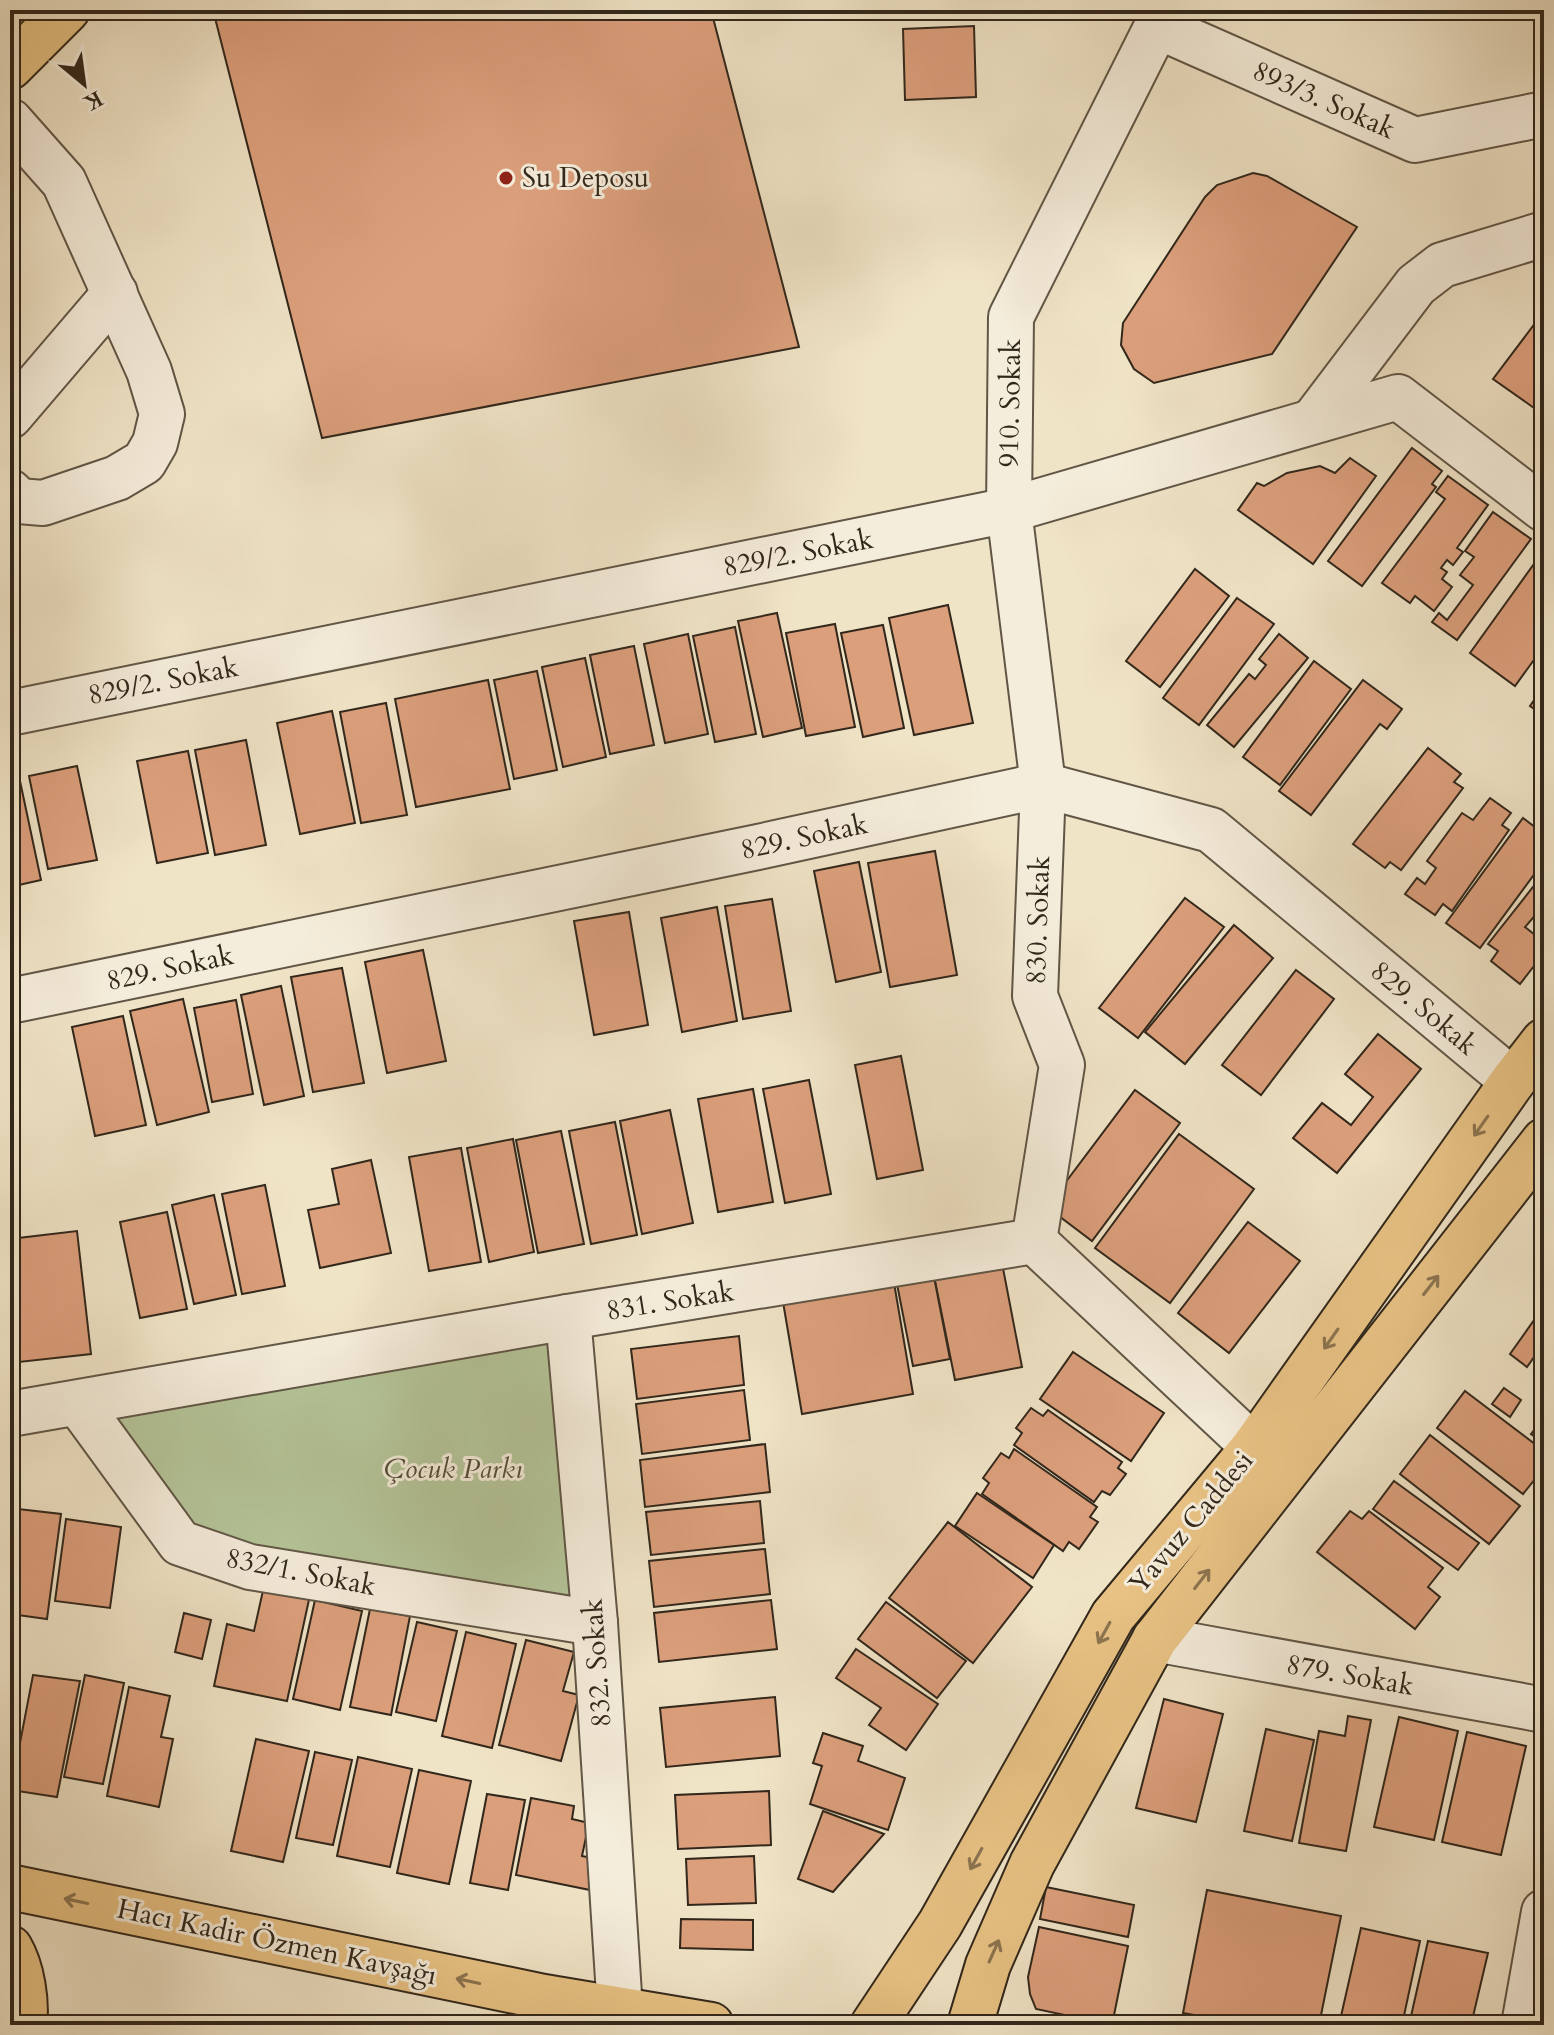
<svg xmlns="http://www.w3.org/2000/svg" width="1554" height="2035" viewBox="0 0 1554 2035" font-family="Cardo,serif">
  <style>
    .green { fill: #b4c599; stroke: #72765a; stroke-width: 2 }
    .building { fill: #dc9f7c; stroke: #31271b; stroke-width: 2 }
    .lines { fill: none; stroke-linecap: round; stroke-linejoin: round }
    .minor-casing { stroke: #615646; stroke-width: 48 }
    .major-casing { stroke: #31271b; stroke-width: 48 }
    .minor { stroke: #f5eddb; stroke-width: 44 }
    .major { stroke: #e8c284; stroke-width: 44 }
    .oneway { stroke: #8c7450 }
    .poi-dot { fill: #8f2418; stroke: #f5eddb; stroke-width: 3 }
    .labels { text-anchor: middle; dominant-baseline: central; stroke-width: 6; stroke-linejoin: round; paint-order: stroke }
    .street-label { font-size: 28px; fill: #31271b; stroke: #f5eddb }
    .poi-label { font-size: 28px; fill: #31271b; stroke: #f5eddb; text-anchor: start }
    .park-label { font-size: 28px; font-style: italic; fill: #524e3a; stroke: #f5eddb }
  </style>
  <rect width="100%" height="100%" fill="#f0e4c7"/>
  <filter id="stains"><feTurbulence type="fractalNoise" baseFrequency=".0025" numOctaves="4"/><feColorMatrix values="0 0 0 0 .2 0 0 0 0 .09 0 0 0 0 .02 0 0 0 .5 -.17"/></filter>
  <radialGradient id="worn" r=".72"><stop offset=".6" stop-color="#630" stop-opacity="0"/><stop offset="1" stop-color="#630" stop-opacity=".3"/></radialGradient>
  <polygon class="green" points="568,1317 595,1623 180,1543 78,1403"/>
  <g class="building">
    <polygon points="213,10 711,10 799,347 322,438"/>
    <polygon points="974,26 976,97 905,100 903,29"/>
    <polygon points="1253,173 1267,176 1357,227 1272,354 1154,383 1134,369 1121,345 1123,323 1205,197 1217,185"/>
    <polygon points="1542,314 1544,314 1544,415 1493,379"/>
    <polygon points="1412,448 1442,471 1432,484 1436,487 1362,586 1328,561"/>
    <polygon points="1350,458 1376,476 1313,564 1238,510 1257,483 1264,486 1287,473 1320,466 1335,473"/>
    <polygon points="1448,476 1488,505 1457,548 1463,552 1453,565 1447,560 1441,568 1447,572 1442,579 1452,587 1434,611 1415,596 1410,603 1382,583 1445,499 1436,492"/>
    <polygon points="1493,512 1531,539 1457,640 1432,622 1439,613 1447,620 1473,585 1460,575 1474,557 1465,551"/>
    <polygon points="1544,550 1544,646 1515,686 1470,653"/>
    <polygon points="1195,569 1229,596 1160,687 1126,661"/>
    <polygon points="1237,598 1274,624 1199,725 1163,698"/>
    <polygon points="948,605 973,723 914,735 889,618"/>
    <polygon points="777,613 802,728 763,737 738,621"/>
    <polygon points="835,624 855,727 806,736 786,633"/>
    <polygon points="883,625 904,728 863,737 841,633"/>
    <polygon points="735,627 756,734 715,742 693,636"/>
    <polygon points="688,634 708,734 665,743 644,644"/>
    <polygon points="1279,634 1308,658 1234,747 1207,725 1249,674 1255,679 1266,665 1259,659"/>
    <polygon points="634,646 654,745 610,754 590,655"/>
    <polygon points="585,658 606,757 563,767 542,667"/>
    <polygon points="1314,661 1351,689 1280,785 1243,757"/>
    <polygon points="537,671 557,770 514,779 494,680"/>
    <polygon points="488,680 510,789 416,807 395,699"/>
    <polygon points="1363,680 1402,709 1387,729 1380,724 1311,815 1279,791"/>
    <polygon points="1544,686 1544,716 1530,706"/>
    <polygon points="386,703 407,815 361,823 340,712"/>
    <polygon points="332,711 355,823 300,834 277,723"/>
    <polygon points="246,740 266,845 215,855 195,750"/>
    <polygon points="1428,748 1461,774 1454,782 1463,788 1401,870 1390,862 1385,868 1353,844"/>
    <polygon points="188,751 208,853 157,863 137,761"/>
    <polygon points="77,766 97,860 48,869 29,776"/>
    <polygon points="20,781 41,880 10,887 10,783"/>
    <polygon points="1490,798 1511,813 1502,825 1509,830 1452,911 1443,904 1435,915 1405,894 1417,878 1425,884 1436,868 1427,861 1462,813 1473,820"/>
    <polygon points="1523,818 1544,834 1544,861 1480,948 1446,923"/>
    <polygon points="935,851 957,975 890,987 868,863"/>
    <polygon points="859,862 881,972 836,982 814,871"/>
    <polygon points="1544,873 1544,917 1538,912 1525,927 1544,942 1544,953 1520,984 1491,961 1498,951 1488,944"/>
    <polygon points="1185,898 1224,927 1138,1038 1099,1008"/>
    <polygon points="772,899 791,1011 743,1019 725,906"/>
    <polygon points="717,907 737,1021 682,1032 661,918"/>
    <polygon points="629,912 648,1025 594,1035 574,921"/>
    <polygon points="1234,925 1273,958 1185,1064 1145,1032"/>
    <polygon points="423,950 446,1061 387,1073 365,962"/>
    <polygon points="342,968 364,1083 313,1092 291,977"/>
    <polygon points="1296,970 1334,999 1261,1095 1222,1065"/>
    <polygon points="281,986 304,1096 264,1105 241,995"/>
    <polygon points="183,999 209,1112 157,1125 130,1011"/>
    <polygon points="236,1000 253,1094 212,1102 194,1008"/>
    <polygon points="123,1016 146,1125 95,1136 72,1027"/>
    <polygon points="1378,1034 1421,1069 1337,1173 1293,1138 1322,1103 1351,1125 1373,1097 1345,1074"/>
    <polygon points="901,1056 923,1170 877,1179 855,1065"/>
    <polygon points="809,1080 831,1194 785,1203 763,1089"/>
    <polygon points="753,1089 773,1202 718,1212 698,1099"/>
    <polygon points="1135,1090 1180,1123 1092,1241 1047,1207"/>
    <polygon points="670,1110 693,1223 642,1234 620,1121"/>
    <polygon points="615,1122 637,1235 591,1244 569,1131"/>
    <polygon points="561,1131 584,1244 538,1253 516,1140"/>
    <polygon points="1179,1134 1254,1189 1170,1303 1095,1248"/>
    <polygon points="513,1139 534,1252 489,1262 467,1148"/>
    <polygon points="461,1148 481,1262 429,1271 409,1157"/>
    <polygon points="371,1160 391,1253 320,1268 308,1210 339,1204 332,1169"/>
    <polygon points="265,1185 285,1286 242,1294 222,1194"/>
    <polygon points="214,1195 236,1295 194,1304 172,1205"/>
    <polygon points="167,1212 187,1309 140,1318 120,1222"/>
    <polygon points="1248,1222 1300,1261 1229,1353 1178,1313"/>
    <polygon points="77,1231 91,1354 10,1363 10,1239"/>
    <polygon points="1002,1263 1022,1367 955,1380 934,1276"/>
    <polygon points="893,1277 913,1394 802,1414 782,1296"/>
    <polygon points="934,1277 950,1359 913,1366 897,1284"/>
    <polygon points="1544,1306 1544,1354 1539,1350 1527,1367 1510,1354"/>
    <polygon points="739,1336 744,1385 637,1399 631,1349"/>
    <polygon points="1073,1352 1164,1413 1131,1461 1040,1399"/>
    <polygon points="1504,1388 1521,1400 1510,1417 1492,1404"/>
    <polygon points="744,1390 750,1440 642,1454 636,1404"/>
    <polygon points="1465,1391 1544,1451 1544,1468 1523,1494 1437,1428"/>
    <polygon points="1031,1408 1043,1416 1048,1410 1122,1462 1118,1468 1126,1474 1110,1495 1102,1491 1094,1502 1014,1445 1022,1433 1016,1428"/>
    <polygon points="1543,1419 1544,1420 1544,1443 1531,1434"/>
    <polygon points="1430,1435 1520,1506 1489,1544 1400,1474"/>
    <polygon points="765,1444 770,1492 645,1507 640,1460"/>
    <polygon points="1014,1449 1097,1507 1090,1517 1098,1522 1079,1549 1069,1542 1063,1551 982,1494 989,1483 983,1478 1001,1453 1009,1458"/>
    <polygon points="1394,1481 1479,1543 1458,1570 1373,1509"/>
    <polygon points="977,1493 1054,1545 1033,1578 955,1526"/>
    <polygon points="760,1501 764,1543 651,1555 646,1512"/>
    <polygon points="18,1509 61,1514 47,1619 10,1614 10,1567"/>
    <polygon points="1350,1511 1362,1519 1369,1511 1443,1568 1428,1587 1440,1597 1415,1629 1317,1552"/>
    <polygon points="66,1519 121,1527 110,1608 55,1601"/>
    <polygon points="948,1522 1032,1587 973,1663 889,1598"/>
    <polygon points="765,1549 770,1594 654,1607 649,1561"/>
    <polygon points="264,1586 310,1595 287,1701 214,1686 227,1624 254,1631"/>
    <polygon points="315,1600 362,1611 340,1710 293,1699"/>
    <polygon points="771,1600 777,1649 659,1662 654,1613"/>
    <polygon points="886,1602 966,1661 937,1698 858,1639"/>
    <polygon points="370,1609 410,1616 391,1715 350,1707"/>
    <polygon points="184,1613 211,1620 202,1659 175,1652"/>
    <polygon points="417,1622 457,1631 436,1721 396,1712"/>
    <polygon points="466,1632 516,1644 492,1748 442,1736"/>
    <polygon points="526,1640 574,1652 563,1691 579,1695 561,1761 499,1745"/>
    <polygon points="856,1649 938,1704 906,1750 869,1725 881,1708 836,1678"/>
    <polygon points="10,1670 19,1671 10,1725"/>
    <polygon points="33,1675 80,1681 57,1797 11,1790"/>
    <polygon points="85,1675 124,1683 103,1784 64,1777"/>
    <polygon points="129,1687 170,1696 161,1737 173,1739 159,1807 107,1796"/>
    <polygon points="775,1697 780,1756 666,1767 660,1708"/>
    <polygon points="1164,1699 1223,1714 1196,1822 1136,1808"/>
    <polygon points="1348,1716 1371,1720 1346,1851 1299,1843 1319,1731 1345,1736"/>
    <polygon points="1399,1717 1458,1731 1434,1840 1374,1827"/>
    <polygon points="1266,1729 1314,1740 1292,1841 1244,1831"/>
    <polygon points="1467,1732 1526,1746 1501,1855 1442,1842"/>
    <polygon points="823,1733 863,1746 858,1761 905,1778 888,1830 810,1804 822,1766 813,1763"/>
    <polygon points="256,1739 309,1751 283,1862 231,1851"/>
    <polygon points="315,1752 352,1760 333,1845 296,1838"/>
    <polygon points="358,1757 412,1769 390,1867 337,1856"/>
    <polygon points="419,1770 471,1781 449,1884 397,1873"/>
    <polygon points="769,1791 771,1845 678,1849 675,1795"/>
    <polygon points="487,1794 525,1800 508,1890 470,1883"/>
    <polygon points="531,1798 574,1806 572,1819 589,1823 582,1856 596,1859 590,1890 516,1875"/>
    <polygon points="823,1811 884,1834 833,1892 798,1879"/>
    <polygon points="754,1856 756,1903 688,1905 686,1859"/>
    <polygon points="1046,1887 1134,1905 1128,1937 1040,1919"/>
    <polygon points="1207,1890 1341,1916 1319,2025 1249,2025 1183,2013"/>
    <polygon points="681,1919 753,1920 753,1950 680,1948"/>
    <polygon points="1039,1927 1128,1946 1112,2025 1036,2009 1030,1994 1028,1977"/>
    <polygon points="1361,1928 1420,1941 1402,2025 1339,2025"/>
    <polygon points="1428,1941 1488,1953 1471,2025 1409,2025"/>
  </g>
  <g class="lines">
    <g class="minor-casing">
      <g id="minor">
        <polyline points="1157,26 1415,140 1544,114"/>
        <polyline points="10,121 64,182 149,371 162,414 155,443 144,462 117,478 43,503 19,501 10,492"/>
        <polyline points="10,416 115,293"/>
        <polyline points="1313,421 1416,285 1442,265 1544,234"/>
        <polyline points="10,713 1009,510 1398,397 1544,509"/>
        <polyline points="10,1001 758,847 1043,785 1211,830 1513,1081"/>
        <polyline points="1034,1241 1062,1065 1035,996 1043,785 1009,510 1011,317 1157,26 1168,10"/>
        <polyline points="568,1317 595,1623 620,2010"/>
        <polyline points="78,1403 180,1543 250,1567 595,1623"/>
        <polyline points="10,1414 568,1317 1034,1241 1254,1447"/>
        <polyline points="1155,1639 1544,1710"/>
        <polyline points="1524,2025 1544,1912"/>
      </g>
    </g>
    <g class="major-casing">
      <g id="major">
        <polyline points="10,67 67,10"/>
        <polyline points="10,1887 544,1997 711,2025"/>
        <path d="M10 1948C22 1968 27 2002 24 2025"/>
        <polyline points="873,2025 940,1924 1113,1616 1254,1447 1513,1081 1544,1041"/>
        <polyline points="970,2025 988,1965 1032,1864 1155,1639 1544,1141"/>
      </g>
    </g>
    <use href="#minor" class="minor"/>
    <use href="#major" class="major"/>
  </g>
  <defs><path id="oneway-shaft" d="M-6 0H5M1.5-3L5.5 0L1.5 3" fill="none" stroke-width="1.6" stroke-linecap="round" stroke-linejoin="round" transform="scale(2)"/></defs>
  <g class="oneway">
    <use href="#oneway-shaft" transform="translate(1481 1126) rotate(125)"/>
    <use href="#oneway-shaft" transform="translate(1431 1285) rotate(-52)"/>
    <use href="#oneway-shaft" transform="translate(1331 1339) rotate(125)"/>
    <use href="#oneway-shaft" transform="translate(1202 1579) rotate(-52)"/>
    <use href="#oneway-shaft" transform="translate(1104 1633) rotate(119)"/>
    <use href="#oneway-shaft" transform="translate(976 1859) rotate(119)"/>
    <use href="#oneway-shaft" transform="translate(76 1901) rotate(-168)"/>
    <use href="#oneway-shaft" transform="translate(994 1951) rotate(-66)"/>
    <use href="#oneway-shaft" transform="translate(468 1981) rotate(-168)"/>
  </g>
  <circle class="poi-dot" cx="506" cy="178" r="8"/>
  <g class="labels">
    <g class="street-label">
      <text transform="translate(1324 100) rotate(24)">893/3. Sokak</text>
      <text transform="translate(1010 403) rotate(-89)">910. Sokak</text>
      <text transform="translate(798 553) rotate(-11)">829/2. Sokak</text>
      <text transform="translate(163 681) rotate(-11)">829/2. Sokak</text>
      <text transform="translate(804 837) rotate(-12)">829. Sokak</text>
      <text transform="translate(1038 920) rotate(-88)">830. Sokak</text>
      <text transform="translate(170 968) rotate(-12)">829. Sokak</text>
      <text transform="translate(1424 1008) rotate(40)">829. Sokak</text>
      <text transform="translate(670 1301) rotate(-9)">831. Sokak</text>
      <text transform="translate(1191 1522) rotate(-50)">Yavuz Caddesi</text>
      <text transform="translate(301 1572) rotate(11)">832/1. Sokak</text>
      <text transform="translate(597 1663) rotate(-94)">832. Sokak</text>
      <text transform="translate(1350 1675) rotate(10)">879. Sokak</text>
      <text transform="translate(277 1942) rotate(12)">Hacı Kadir Özmen Kavşağı</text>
    </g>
    <g class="poi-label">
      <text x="522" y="178">Su Deposu</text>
    </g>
    <g class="park-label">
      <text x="453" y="1469">Çocuk Parkı</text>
    </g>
  </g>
  <rect width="1554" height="2035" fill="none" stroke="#f0e4c7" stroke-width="40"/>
  <rect x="12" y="12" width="1530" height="2011" fill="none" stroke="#31271b" stroke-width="4"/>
  <rect x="20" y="20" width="1514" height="1995" fill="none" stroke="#31271b" stroke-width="2"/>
  <g transform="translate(84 84) rotate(151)" stroke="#f5eddb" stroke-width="6" paint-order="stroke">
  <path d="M0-6L14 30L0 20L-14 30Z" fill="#31271b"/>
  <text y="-12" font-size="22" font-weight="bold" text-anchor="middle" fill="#31271b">K</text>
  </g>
  <rect width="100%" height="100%" filter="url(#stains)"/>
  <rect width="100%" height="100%" fill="url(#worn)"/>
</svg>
